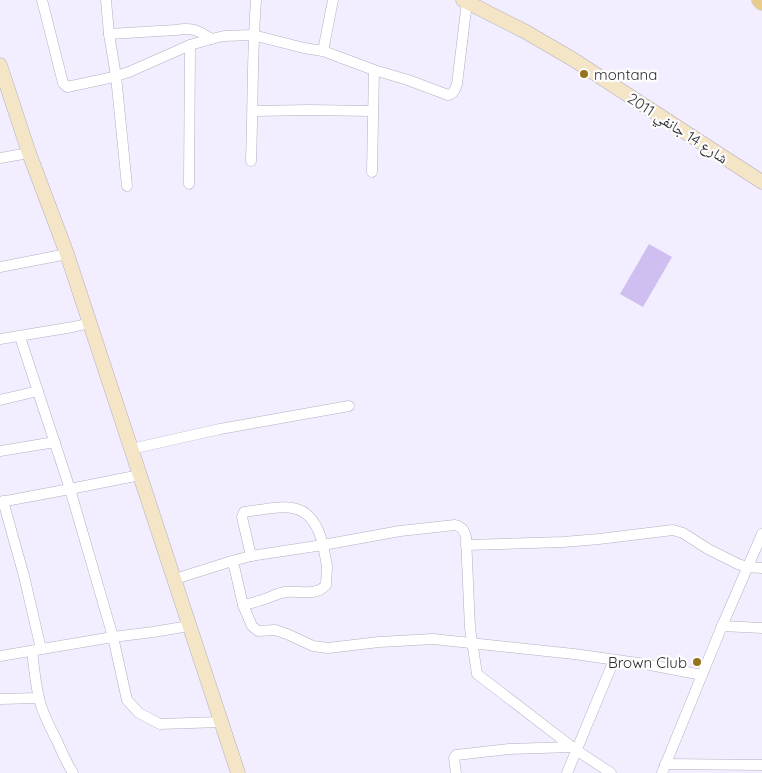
<svg xmlns="http://www.w3.org/2000/svg" width="762" height="773" viewBox="0 0 762 773" font-family="Quicksand,'Noto Naskh Arabic',sans-serif">
  <style>
    .pitch { fill: #cebff0 }
    .lines { fill: none; stroke-linecap: round; stroke-linejoin: round }
    .street-casing { stroke: #b4afc0; stroke-width: 11 }
    .secondary-casing { stroke: #b4afc0; stroke-width: 15 }
    .primary-casing { stroke: #d6d5d7; stroke-width: 18 }
    .street { stroke: #fff; stroke-width: 10 }
    .secondary { stroke: #f4e5c6; stroke-width: 14 }
    .primary { stroke: #e9cb8d; stroke-width: 16 }
    .poi-dot { fill: #99721e; stroke: #fdfdfd; stroke-width: 2 }
    .labels { text-anchor: middle; dominant-baseline: central; stroke-width: 4.5; stroke-linejoin: round; paint-order: stroke }
    .poi-label { font-size: 15px; fill: #312f35; stroke: #fdfdfd; text-anchor: start }
    .street-label { font-size: 15px; fill: #312f35; stroke: #fdfdfd }
  </style>
  <rect width="100%" height="100%" fill="#f2edff"/>
  <polygon class="pitch" points="649,244 672,257 643,307 620,294"/>
  <g class="lines">
    <g class="street-casing">
      <g id="street">
        <path d="M42 0 63 83 67 87 109 78 129 72 190 45 211 39 224 36 253 35 304 48 323 51 374 70 408 80 448 95C454 94 455 89 457 84L467 2"/>
        <polyline points="106,0 109,34 116,76 127,186"/>
        <path d="M109 34 176 30C190 27 199 30 211 39"/>
        <polyline points="323,51 333,0"/>
        <polyline points="253,111 309,110 372,111"/>
        <polyline points="0,158 29,153"/>
        <path d="M251 161C253 107 252 53 256 0"/>
        <polyline points="372,172 374,70"/>
        <polyline points="189,184 190,45"/>
        <polyline points="0,267 67,254"/>
        <polyline points="20,337 70,489 113,637 127,700 139,713 160,724 221,722"/>
        <polyline points="0,339 73,327 90,323"/>
        <polyline points="0,400 17,396 38,391"/>
        <polyline points="131,449 220,429 349,406"/>
        <polyline points="0,451 55,442"/>
        <polyline points="3,501 24,576 41,649"/>
        <polyline points="0,502 70,489 140,475"/>
        <polyline points="466,545 563,542 599,539 673,530 683,533 708,549 738,564 747,567 762,568"/>
        <path d="M251 556 242 517 244 512C283 507 311 496 323 545L400 531 455 525C462 527 464 530 466 537L470 628 477 674 576 750 611 773"/>
        <path d="M175 579 232 561 235 570 243 605C248 604 253 603 258 601 267 599 275 594 285 592 300 590 315 597 326 585L327 566 323 545 251 556 232 561"/>
        <polyline points="243,605 252,626 258,631 275,630 287,634 313,646 328,648 379,642 433,639 574,654 645,664 702,675"/>
        <polyline points="722,626 762,628"/>
        <path d="M32 651C34 666 35 682 39 698 42 713 50 727 57 741 62 752 66 762 73 773"/>
        <polyline points="0,656 113,637 153,632 189,626"/>
        <polyline points="0,699 39,698"/>
        <polyline points="665,764 762,765"/>
        <polyline points="456,773 454,758 456,755 509,749 572,747"/>
        <polyline points="567,773 614,660"/>
        <polyline points="662,773 722,626 762,534"/>
      </g>
    </g>
    <g class="secondary-casing">
      <g id="secondary">
        <polyline points="463,0 526,32 574,60 762,182"/>
        <polyline points="0,65 29,153 67,254 238,773"/>
      </g>
    </g>
    <g class="primary-casing">
      <polyline id="primary" points="760,0 762,2"/>
    </g>
    <use href="#street" class="street"/>
    <use href="#secondary" class="secondary"/>
    <use href="#primary" class="primary"/>
  </g>
  <g class="poi-dot">
    <circle cx="584" cy="74" r="5"/>
    <circle cx="697" cy="662" r="5"/>
  </g>
  <g class="labels">
    <g class="poi-label">
      <text x="594" y="74">montana</text>
      <text x="687" y="662" text-anchor="end">Brown Club</text>
    </g>
    <g class="street-label">
      <text transform="translate(678 128) rotate(33)">شارع 14 جانفي 2011</text>
    </g>
  </g>
</svg>
